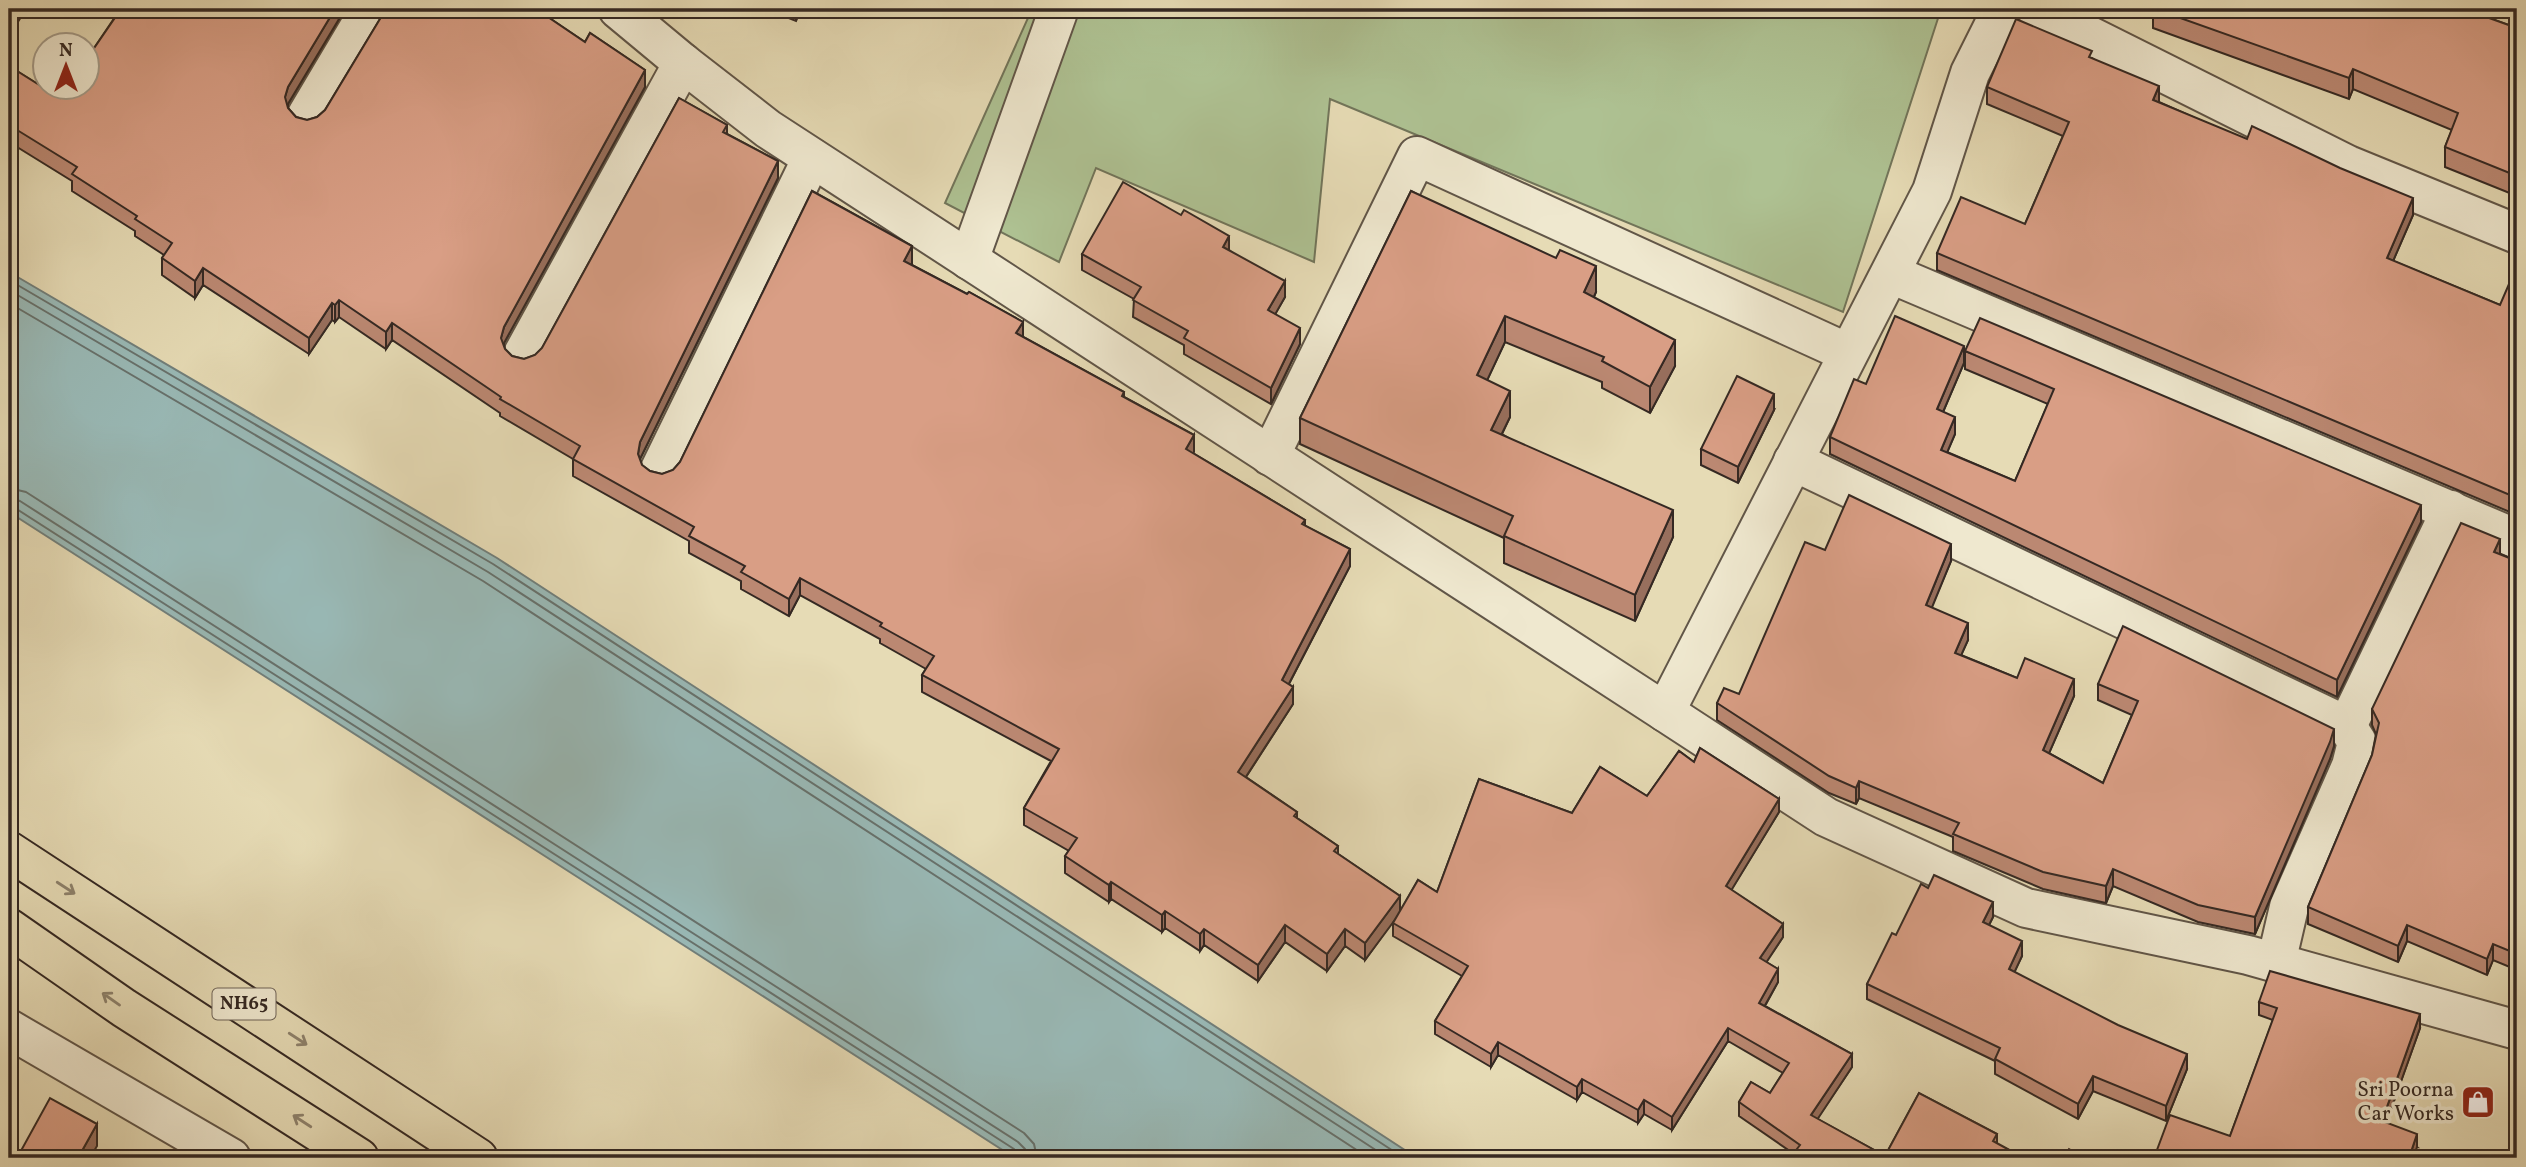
<svg xmlns="http://www.w3.org/2000/svg" width="2526" height="1167" viewBox="0 0 2526 1167" font-family="Vollkorn,serif">
  <style>
    .green { fill: #aec192; stroke: #72755a; stroke-width: 2 }
    .water { fill: #99b9b6; stroke: #717f7b; stroke-width: 2 }
    .lines { fill: none; stroke-linecap: round; stroke-linejoin: round }
    .shore { stroke: #67716c; stroke-width: 2 }
    .minor-casing { stroke: #615648; stroke-width: 42 }
    .tertiary-casing { stroke: #615648; stroke-width: 42 }
    .trunk-casing { stroke: #352923; stroke-width: 42 }
    .minor { stroke: #efe8cf; stroke-width: 38 }
    .tertiary { stroke: #efe8cf; stroke-width: 38 }
    .trunk { stroke: #e6dbb5; stroke-width: 38 }
    .wall { fill: #bb8872; stroke: #352923; stroke-width: 2 }
    .shaded-wall { fill: #986f5d; stroke: #352923; stroke-width: 2 }
    .building { fill: #d99e85; stroke: #352923; stroke-width: 2 }
    .oneway { stroke: #8e826c }
    .labels { text-anchor: middle; dominant-baseline: central; stroke-width: 7; stroke-linejoin: round; paint-order: stroke }
    .shield { fill: #efe8cf; stroke: #6d6257; stroke-width: 2 }
    .shield-label { font-size: 19px; font-weight: bold; fill: #352923 }
    .poi-label { font-size: 21px; fill: #352923; stroke: #efe8cf; text-anchor: end }
  </style>
  <rect width="100%" height="100%" fill="#e6dbb5"/>
  <filter id="stains"><feTurbulence type="fractalNoise" baseFrequency=".00286" numOctaves="4"/><feColorMatrix values="0 0 0 0 .2 0 0 0 0 .09 0 0 0 0 .02 0 0 0 .5 -.17"/></filter>
  <radialGradient id="worn" r=".72"><stop offset=".6" stop-color="#630" stop-opacity="0"/><stop offset="1" stop-color="#630" stop-opacity=".3"/></radialGradient>
  <polygon class="green" points="1032,9 1941,9 1843,312 1330,99 1314,262 1096,168 1059,262 945,203"/>
  <polygon class="water" points="9,272 497,558 1417,1158 1015,1158 9,512"/>
  <g class="lines">
    <g class="shore">
      <polyline points="9,280 493,564 1404,1158"/>
      <polyline points="9,290 488,572 1388,1158"/>
      <polyline points="9,303 483,581 1369,1158"/>
      <polyline points="9,488 26,492 1024,1133 1034,1144 1037,1158"/>
      <polyline points="9,498 20,501 1018,1142 1025,1149 1026,1158"/>
      <polyline points="9,507 15,508 1014,1149 1017,1158"/>
    </g>
    <g class="minor-casing">
      <g id="minor">
        <polyline points="307,115 370,9"/>
        <polyline points="969,260 1059,9"/>
        <polyline points="1891,274 2517,539"/>
        <polyline points="523,354 683,63"/>
        <polyline points="1270,456 1417,156 1848,353"/>
        <polyline points="1793,461 2347,726 2451,510"/>
        <polyline points="660,469 812,158"/>
        <polyline points="1665,712 1826,817 2026,908 2248,955 2517,1030"/>
        <polyline points="2276,963 2289,907 2351,766 2357,742 2347,726"/>
      </g>
    </g>
    <g class="tertiary-casing">
      <g id="tertiary">
        <polyline points="618,9 683,63 768,129 1665,712 1932,191 1970,73 2002,9"/>
        <polyline points="2036,9 2348,165 2517,234"/>
        <polyline points="9,1029 231,1158"/>
      </g>
    </g>
    <g class="trunk-casing">
      <g id="trunk">
        <polyline points="9,851 478,1158"/>
        <polyline points="9,928 124,1008 359,1158"/>
      </g>
    </g>
    <use href="#minor" class="minor"/>
    <use href="#tertiary" class="tertiary"/>
    <use href="#trunk" class="trunk"/>
  </g>
  <g class="wall">
    <polygon points="101,9 345,9 288,104 288,108 296,117 307,120 317,117 325,110 386,9 536,9 585,42 590,33 645,70 645,87 504,343 505,349 512,356 524,359 535,355 542,348 679,98 727,125 727,134 778,161 778,178 640,459 642,465 650,471 662,474 673,470 680,462 812,191 912,246 912,265 967,294 969,292 1023,322 1023,337 1124,392 1124,397 1194,435 1193,453 1305,520 1305,526 1350,549 1350,566 1289,684 1293,687 1293,704 1246,777 1297,812 1297,818 1338,846 1338,854 1400,896 1400,912 1418,880 1437,892 1479,779 1572,813 1600,767 1647,796 1679,751 1694,762 1700,748 1779,799 1779,812 1731,890 1783,924 1783,937 1766,962 1778,969 1778,982 1765,1006 1852,1054 1852,1067 1817,1119 1885,1156 1919,1093 1997,1134 1997,1144 2024,1158 1790,1158 1794,1154 1739,1116 1739,1102 1751,1082 1770,1093 1783,1073 1728,1041 1672,1130 1644,1114 1638,1123 1582,1092 1577,1100 1498,1055 1491,1067 1435,1034 1435,1021 1462,976 1393,936 1393,923 1396,917 1365,960 1345,946 1327,971 1285,942 1258,981 1204,945 1200,951 1165,928 1162,932 1111,899 1109,902 1065,873 1065,856 1069,851 1024,825 1024,808 1051,761 922,692 922,675 926,669 880,643 880,639 800,595 789,616 741,589 741,581 689,553 689,541 573,476 573,459 500,416 500,413 392,340 386,349 339,317 335,322 332,320 309,354 203,285 195,298 162,275 162,258 164,255 135,236 135,231 72,191 72,181 9,142 9,66 60,98 67,88 88,88 88,57 115,17"/>
    <polygon points="766,9 800,9 796,21"/>
    <polygon points="2129,9 2464,9 2517,28 2517,196 2445,167 2445,147 2452,130 2353,89 2349,99 2153,28 2153,18"/>
    <polygon points="2092,58 2159,102 2413,215 2393,261 2500,305 2517,287 2517,515 1937,270 1937,253 2025,224 2063,136 1987,104 1987,87"/>
    <polygon points="1411,191 1596,292 1594,297 1675,366 1650,413 1602,388 1602,382 1505,342 1487,380 1510,417 1502,434 1673,537 1635,621 1504,563 1504,538 1300,444 1300,418"/>
    <polygon points="1229,250 1285,297 1275,314 1300,344 1271,404 1184,354 1184,345 1133,317 1134,299 1082,270 1082,254"/>
    <polygon points="1965,351 2421,522 2337,697 1830,454 1830,437 1866,384 1964,363 1943,412 1955,434 1947,452 2015,481 2048,404 1965,369"/>
    <polygon points="1774,410 1738,483 1701,465 1701,449"/>
    <polygon points="1825,550 1951,561 1931,608 1968,640 1961,655 2017,678 2074,696 2049,753 2103,783 2132,715 2098,700 2098,684 2334,746 2330,759 2255,934 2198,922 2113,886 2106,903 2043,889 1953,851 1953,837 1859,798 1856,804 1829,793 1717,720 1717,703 1739,694"/>
    <polygon points="2500,554 2517,561 2517,970 2493,960 2487,975 2407,941 2398,962 2308,924 2308,907 2372,755 2376,734 2372,725 2372,709"/>
    <polygon points="1993,917 1989,925 2022,956 2014,972 2187,1069 2166,1121 2093,1091 2078,1119 1995,1074 1995,1061 1867,999 1867,984 1896,935"/>
    <polygon points="2259,1002 2420,1028 2386,1123 2417,1147 2230,1136 2273,1020 2259,1015"/>
  </g>
  <g class="shaded-wall">
    <polygon points="15,9 26,9 9,36 9,19"/>
    <polygon points="335,9 345,9 288,104 285,114 285,97 288,87"/>
    <polygon points="796,9 800,9 796,21"/>
    <polygon points="2353,69 2353,89 2349,99 2349,78"/>
    <polygon points="645,70 645,87 504,343 501,355 501,338 504,327"/>
    <polygon points="2159,86 2159,103 2153,100"/>
    <polygon points="778,161 778,178 640,459 638,454 640,442"/>
    <polygon points="2413,198 2413,215 2387,275 2387,258"/>
    <polygon points="1229,236 1229,252 1223,247"/>
    <polygon points="912,246 912,263 904,278 904,261"/>
    <polygon points="1596,266 1596,292 1584,319 1584,292"/>
    <polygon points="203,268 203,285 195,298 195,281"/>
    <polygon points="1285,281 1285,297 1268,327 1268,310"/>
    <polygon points="339,300 339,317 335,322 335,305"/>
    <polygon points="332,303 332,320 309,354 309,338"/>
    <polygon points="1505,316 1505,342 1477,402 1477,375"/>
    <polygon points="1023,322 1023,339 1016,333"/>
    <polygon points="392,323 392,340 386,349 386,332"/>
    <polygon points="1300,328 1300,344 1271,404 1271,388"/>
    <polygon points="1675,340 1675,366 1650,413 1650,387"/>
    <polygon points="1964,346 1964,363 1937,426 1937,409"/>
    <polygon points="1510,391 1510,417 1491,456 1491,430"/>
    <polygon points="1774,394 1774,410 1738,483 1738,467"/>
    <polygon points="1955,417 1955,434 1941,467 1941,450"/>
    <polygon points="1194,435 1194,452 1186,465 1186,449"/>
    <polygon points="2421,505 2421,522 2337,697 2337,680"/>
    <polygon points="1673,510 1673,537 1635,621 1635,595"/>
    <polygon points="2500,539 2500,555 2494,552"/>
    <polygon points="1951,544 1951,561 1926,622 1926,605"/>
    <polygon points="1350,549 1350,566 1282,697 1282,680"/>
    <polygon points="800,578 800,595 789,616 789,599"/>
    <polygon points="1968,623 1968,640 1955,669 1955,653"/>
    <polygon points="2074,679 2074,696 2043,767 2043,750"/>
    <polygon points="1293,687 1293,704 1238,789 1238,772"/>
    <polygon points="2334,729 2334,746 2330,759 2255,934 2255,917"/>
    <polygon points="1859,781 1859,798 1856,804 1856,788"/>
    <polygon points="1779,799 1779,812 1726,899 1726,886"/>
    <polygon points="2113,869 2113,886 2106,903 2106,886"/>
    <polygon points="1111,882 1111,899 1109,902 1109,885"/>
    <polygon points="1400,896 1400,913 1365,960 1365,943"/>
    <polygon points="1993,902 1993,917 1983,937 1983,922"/>
    <polygon points="1165,911 1165,928 1162,932 1162,915"/>
    <polygon points="1783,924 1783,937 1760,972 1760,958"/>
    <polygon points="1285,925 1285,942 1258,981 1258,965"/>
    <polygon points="2407,925 2407,941 2398,962 2398,946"/>
    <polygon points="1204,929 1204,945 1200,951 1200,934"/>
    <polygon points="1345,929 1345,946 1327,971 1327,954"/>
    <polygon points="2022,941 2022,956 2009,984 2009,969"/>
    <polygon points="2493,944 2493,960 2487,975 2487,959"/>
    <polygon points="1778,969 1778,982 1759,1016 1759,1003"/>
    <polygon points="2420,1014 2420,1028 2382,1135 2382,1121"/>
    <polygon points="1728,1028 1728,1041 1672,1130 1672,1117"/>
    <polygon points="1498,1042 1498,1055 1491,1067 1491,1054"/>
    <polygon points="1852,1054 1852,1067 1811,1129 1811,1115"/>
    <polygon points="2187,1054 2187,1069 2166,1121 2166,1106"/>
    <polygon points="2093,1076 2093,1091 2078,1119 2078,1104"/>
    <polygon points="1582,1079 1582,1092 1577,1100 1577,1087"/>
    <polygon points="1644,1100 1644,1114 1638,1123 1638,1110"/>
    <polygon points="97,1124 97,1146 90,1158 78,1158"/>
    <polygon points="2417,1134 2417,1147 2413,1158 2409,1158"/>
  </g>
  <g class="building">
    <polygon points="9,9 15,9 9,19"/>
    <polygon points="121,9 335,9 288,87 285,97 288,108 296,117 307,120 317,117 325,110 386,9 536,9 585,42 590,33 645,70 504,327 501,338 505,349 512,356 524,359 535,355 542,348 679,98 727,125 723,132 778,161 640,442 638,454 642,465 650,471 662,474 673,470 680,462 812,191 912,246 904,261 967,294 969,292 1023,322 1016,333 1124,392 1122,396 1194,435 1186,449 1305,520 1302,524 1350,549 1282,680 1293,687 1238,772 1297,812 1294,816 1338,846 1334,851 1400,896 1365,943 1345,929 1327,954 1285,925 1258,965 1204,929 1200,934 1165,911 1162,915 1111,882 1109,885 1065,856 1077,838 1024,808 1059,749 922,675 934,656 880,626 882,623 800,578 789,599 741,572 745,566 689,536 694,527 573,459 580,446 500,399 501,397 392,323 386,332 339,300 335,305 332,303 309,338 203,268 195,281 162,258 172,243 135,219 137,216 72,174 77,167 9,125 10,123 9,123 9,66 60,98 67,88 88,88 88,57"/>
    <polygon points="2155,9 2464,9 2517,28 2517,176 2445,147 2458,113 2353,69 2349,78"/>
    <polygon points="2016,19 2092,51 2089,57 2159,86 2153,100 2247,139 2252,126 2340,168 2413,198 2387,258 2500,305 2509,284 2517,287 2517,498 1937,253 1961,197 2025,224 2069,122 1987,87"/>
    <polygon points="1123,182 1181,215 1184,210 1229,236 1223,247 1285,281 1268,310 1300,328 1271,388 1184,338 1188,331 1133,300 1141,287 1082,254"/>
    <polygon points="1411,191 1556,258 1560,250 1596,266 1584,292 1675,340 1650,387 1602,361 1604,357 1505,316 1477,375 1510,391 1491,430 1673,510 1635,595 1504,536 1513,516 1300,418"/>
    <polygon points="1895,316 1964,346 1937,409 1955,417 1941,450 2015,481 2054,389 1965,351 1980,318 2421,505 2337,680 1830,437 1854,379 1866,384"/>
    <polygon points="1737,376 1774,394 1738,467 1701,449"/>
    <polygon points="1849,495 1951,544 1926,605 1968,623 1955,653 2017,678 2025,658 2074,679 2043,750 2103,783 2138,701 2098,684 2123,626 2334,729 2330,742 2255,917 2198,905 2113,869 2106,886 2043,872 1953,834 1959,823 1859,781 1856,788 1829,776 1717,703 1724,688 1739,694 1805,542 1825,550"/>
    <polygon points="2461,523 2500,539 2494,552 2517,561 2517,954 2493,944 2487,959 2407,925 2398,946 2308,907 2372,755 2379,723 2372,709"/>
    <polygon points="1700,748 1779,799 1726,886 1783,924 1760,958 1778,969 1759,1003 1852,1054 1811,1115 1885,1156 1919,1093 1997,1134 1993,1141 2024,1158 1790,1158 1800,1145 1739,1102 1751,1082 1770,1093 1789,1063 1728,1028 1672,1117 1644,1100 1638,1110 1582,1079 1577,1087 1498,1042 1491,1054 1435,1021 1468,966 1393,923 1418,880 1437,892 1479,779 1572,813 1600,767 1647,796 1679,751 1694,762"/>
    <polygon points="1934,875 1993,902 1983,922 2022,941 2009,969 2118,1025 2187,1054 2166,1106 2093,1076 2078,1104 1995,1059 2000,1048 1867,984 1892,933 1896,935 1921,884 1928,888"/>
    <polygon points="2270,971 2420,1014 2382,1121 2417,1134 2409,1158 2154,1158 2170,1115 2230,1136 2277,1008 2259,1002"/>
    <polygon points="50,1098 97,1124 78,1158 17,1158"/>
    <polygon points="2069,1149 2085,1158 2063,1158"/>
  </g>
  <defs><path id="oneway-shaft" d="M-6 0H5M1.5-3L5.5 0L1.5 3" fill="none" stroke-width="1.6" stroke-linecap="round" stroke-linejoin="round" transform="scale(1.75)"/></defs>
  <g class="oneway">
    <use href="#oneway-shaft" transform="translate(66 888) rotate(33)"/>
    <use href="#oneway-shaft" transform="translate(111 999) rotate(-145)"/>
    <use href="#oneway-shaft" transform="translate(298 1039) rotate(33)"/>
    <use href="#oneway-shaft" transform="translate(302 1121) rotate(-147)"/>
  </g>
  <defs>
    <g id="shop-square" transform="scale(1.75)"><rect x="-9" y="-9" width="18" height="18" rx="4" fill="#8f2418" stroke="#efe8cf"/><path d="M-5-2.5h2.3a2.7 3.5 0 0 1 5.4 0H5L5.5 6h-11ZM-1.5-2.5h3a1.5 2.3 0 0 0-3 0Z" fill="#fff"/></g>
  </defs>
  <g fill-rule="evenodd">
    <use href="#shop-square" x="2478" y="1102"/>
  </g>
  <g class="labels">
    <rect class="shield" x="212.5" y="988.5" width="63" height="31" rx="5"/>
    <g class="shield-label">
      <text x="244" y="1004">NH65</text>
    </g>
    <g class="poi-label">
      <text x="2454" y="1090">Sri Poorna<tspan x="2454" dy="24">Car Works</tspan></text>
    </g>
  </g>
  <rect width="2526" height="1167" fill="none" stroke="#e6dbb5" stroke-width="35"/>
  <rect x="10" y="10" width="2505" height="1146" fill="none" stroke="#352923" stroke-width="3.5"/>
  <rect x="18" y="18" width="2491" height="1132" fill="none" stroke="#352923" stroke-width="2"/>
  <g transform="translate(66 66)"><circle r="33" fill="#efe8cf" stroke="#a59c8a" stroke-width="2"/>
  <path d="M0-5L12 26L0 18L-12 26Z" fill="#8f2418"/>
  <text y="-10" font-size="19" font-weight="bold" text-anchor="middle" fill="#352923">N</text>
  </g>
  <rect width="100%" height="100%" filter="url(#stains)"/>
  <rect width="100%" height="100%" fill="url(#worn)"/>
</svg>
